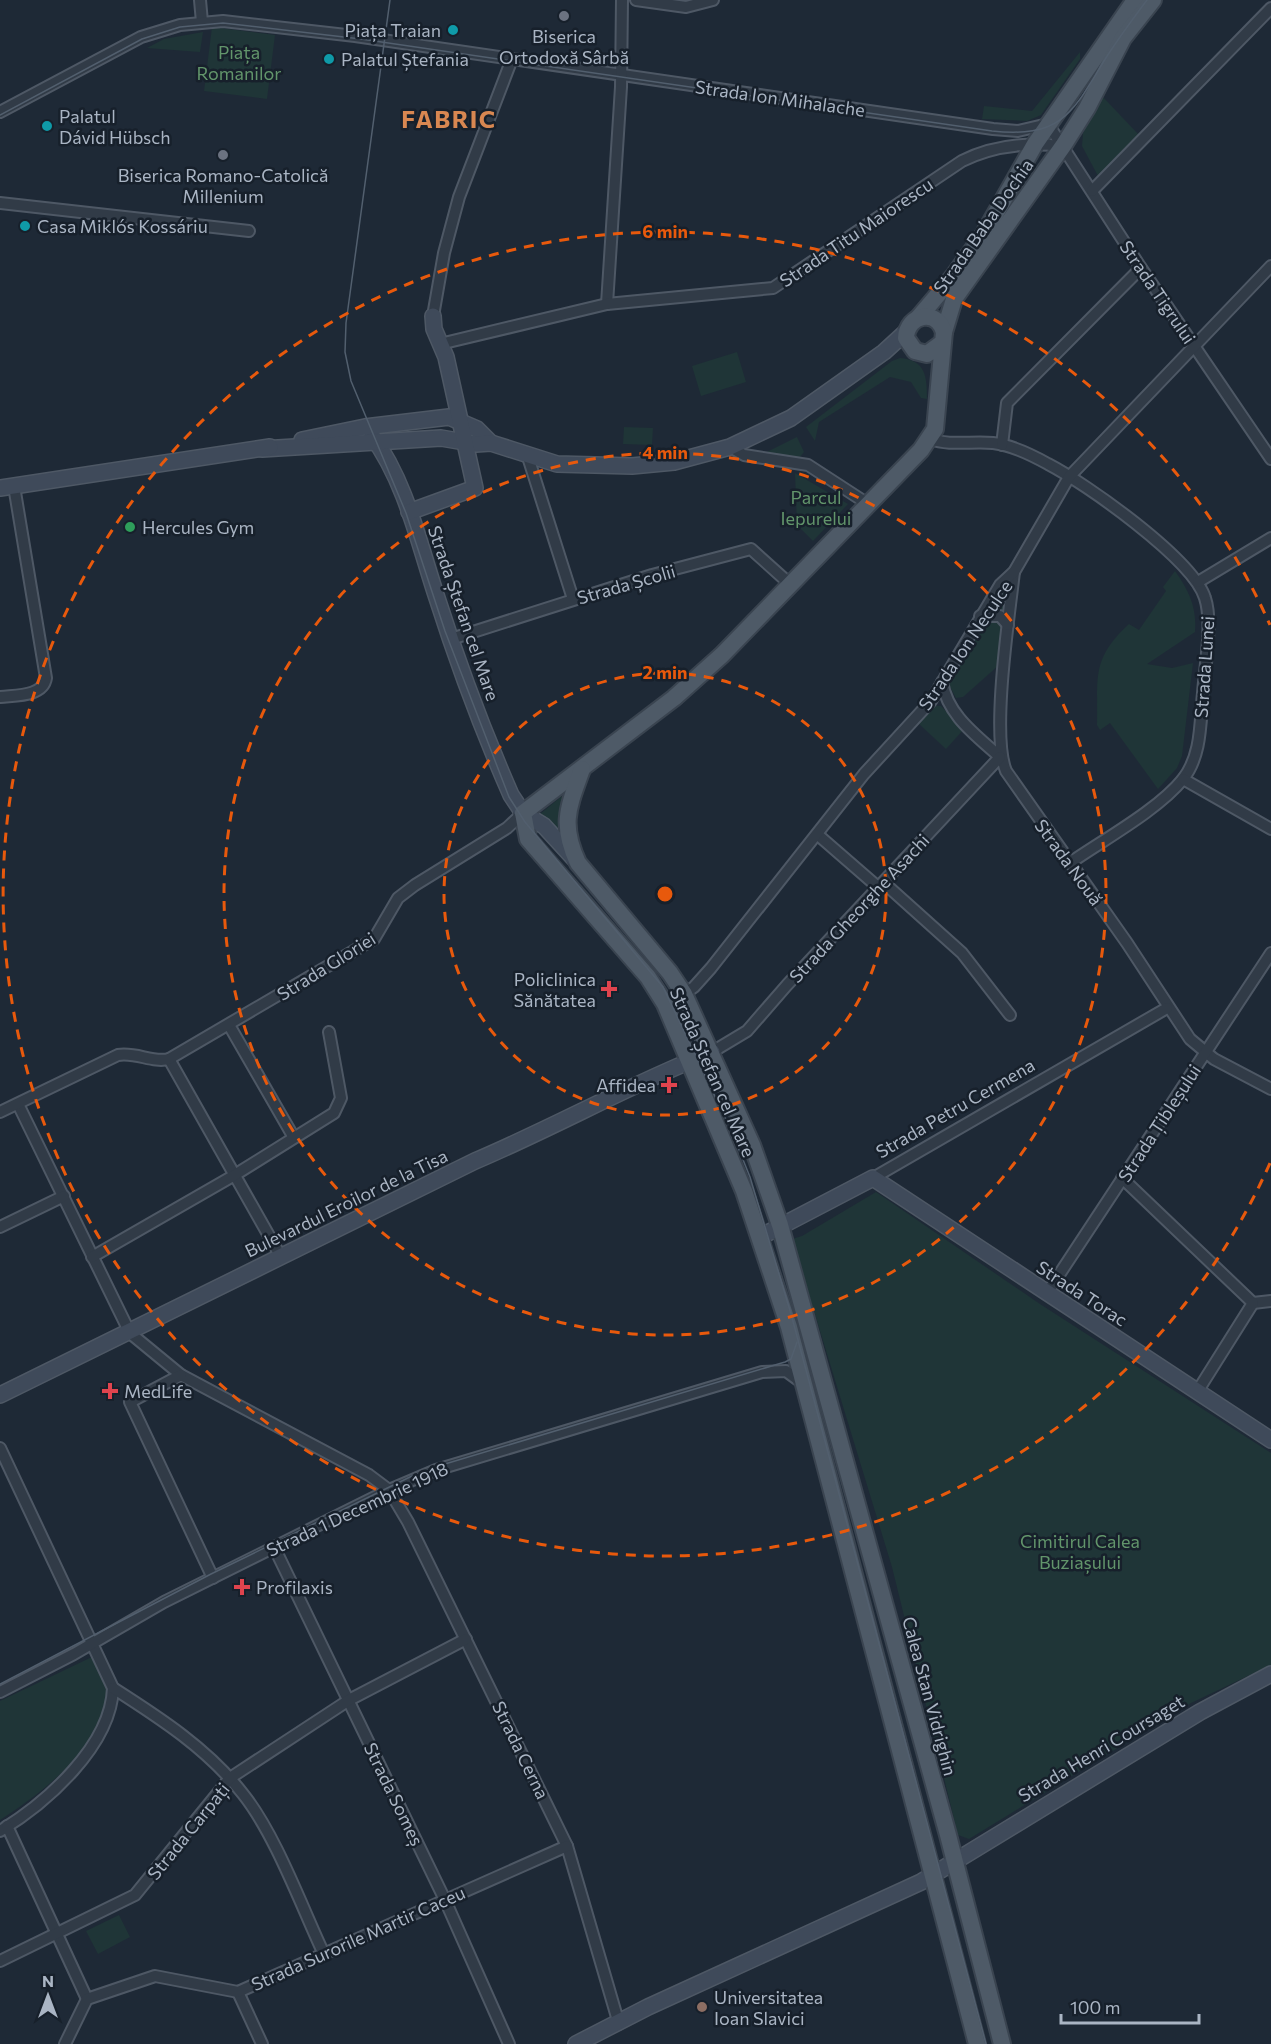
<svg xmlns="http://www.w3.org/2000/svg" width="1271" height="2044" viewBox="0 0 1271 2044" font-family="Commissioner,sans-serif">
  <style>
    .green { fill: #1f3537 }
    .lines { fill: none; stroke-linecap: round; stroke-linejoin: round }
    .street-casing { stroke: #4e5865; stroke-width: 14 }
    .secondary-casing { stroke: #4e5865; stroke-width: 18 }
    .primary-casing { stroke: #3a4450; stroke-width: 20 }
    .street { stroke: #313b47; stroke-width: 10 }
    .secondary { stroke: #3f4a5a; stroke-width: 15 }
    .primary { stroke: #4e5a67; stroke-width: 16 }
    .tram { stroke: #525f6e; stroke-width: 1.5 }
    .ring { fill: none; stroke: #e8590c; stroke-width: 3; stroke-dasharray: 10 8 }
    .worship-dot { fill: #6b7280; stroke: #17202b; stroke-width: 2 }
    .culture-dot { fill: #0f9aa8; stroke: #17202b; stroke-width: 2 }
    .leisure-dot { fill: #2e9e5b; stroke: #17202b; stroke-width: 2 }
    .health-dot { fill: #e0444e; stroke: #17202b; stroke-width: 2 }
    .education-dot { fill: #8d6e63; stroke: #17202b; stroke-width: 2 }
    .labels { text-anchor: middle; dominant-baseline: central; stroke-width: 5; stroke-linejoin: round; paint-order: stroke }
    .poi-label { font-size: 18px; fill: #aab5c4; stroke: #17202b; text-anchor: start }
    .park-label { font-size: 18px; fill: #62956b; stroke: #17202b }
    .street-label { font-size: 18px; fill: #aab5c4; stroke: #17202b }
    .district-label { font-size: 24px; font-weight: bold; letter-spacing: 1.5px; fill: #d88751; stroke: #17202b }
    .centre { fill: #e8590c; stroke: #17202b; stroke-width: 3 }
    .ring-label { font-size: 18px; text-anchor: middle; font-weight: bold; fill: #e8590c; stroke: #17202b; stroke-width: 5; stroke-linejoin: round; paint-order: stroke }
  </style>
  <rect width="100%" height="100%" fill="#1e2936"/>
  <g class="green">
    <polygon points="212,27 275,35 267,99 204,91"/>
    <polygon points="203,32 200,52 147,48 164,39"/>
    <polygon points="1080,52 1080,59 1041,115 1027,121 982,119 984,106 1032,111"/>
    <polygon points="1101,95 1139,135 1098,176 1082,146 1083,133"/>
    <polygon points="737,352 746,382 701,396 692,366"/>
    <path d="M900 358C926 360 927 377 927 399L921 398 911 382 890 377 819 422 815 441 806 427 892 361Z"/>
    <polygon points="624,427 653,428 652,445 623,444"/>
    <polygon points="797,437 804,452 800,457 765,453"/>
    <polygon points="795,473 848,504 813,541 797,525"/>
    <path d="M1175 571C1189 591 1197 607 1195 632L1147 664 1172 668 1193 663 1182 756 1177 768 1158 789 1110 723 1100 730 1097 725C1098 677 1091 659 1129 624L1139 630 1166 591 1163 587Z"/>
    <polygon points="1005,587 1007,588 999,665 963,697 956,698 949,685 949,676"/>
    <polygon points="934,706 941,706 964,729 946,749 918,723"/>
    <polygon points="567,792 562,836 540,814"/>
    <polygon points="876,1192 1040,1304 1271,1453 1271,1665 1191,1703 969,1839 958,1835 892,1567 792,1239 802,1236"/>
    <path d="M94 1656C101 1670 110 1684 108 1700 100 1749 39 1795 0 1820V1701Z"/>
    <polygon points="119,1915 130,1937 98,1954 86,1931"/>
  </g>
  <g class="lines">
    <g class="street-casing">
      <g id="street">
        <polyline points="200,0 202,22"/>
        <polyline points="636,0 686,7 713,0"/>
        <polyline points="0,112 141,37 180,25 223,21 355,36 993,129 1018,131 1048,124 1141,268 1271,459"/>
        <polyline points="1092,191 1271,8"/>
        <polyline points="0,203 249,231"/>
        <polyline points="607,304 621,87 622,0"/>
        <polyline points="433,316 444,253 459,197 512,59"/>
        <path d="M440 344 607 304 773 288 962 161C994 145 1027 142 1063 146"/>
        <path d="M930 439C950 446 972 441 993 443 1011 445 1032 455 1048 464 1085 483 1193 559 1205 598 1213 622 1205 666 1203 693 1200 722 1202 755 1183 779 1158 810 1103 840 1070 863"/>
        <polyline points="1002,445 1007,403 1141,268"/>
        <polyline points="730,447 744,455 808,465 868,504"/>
        <polyline points="528,457 573,599"/>
        <path d="M1014 572C1009 616 991 735 1006 771L1127 943 1190 1039 1214 1059 1271 1089"/>
        <polyline points="1198,582 1271,538"/>
        <polyline points="980,616 1000,616 1008,625"/>
        <polyline points="451,639 652,575 751,549 791,585"/>
        <path d="M942 682C948 716 976 735 1000 757"/>
        <path d="M0 697C15 695 43 697 46 678L14 486"/>
        <polyline points="1183,779 1271,829"/>
        <polyline points="818,835 879,888"/>
        <polyline points="884,883 962,953 1010,1015"/>
        <polyline points="684,994 694,987 711,968 864,774 931,701 1000,585 1014,572 1069,477 1271,266"/>
        <polyline points="229,1025 293,1136"/>
        <polyline points="712,1052 747,1031 787,985 1000,757"/>
        <polyline points="169,1059 281,1257"/>
        <polyline points="18,1104 130,1333 181,1375 369,1475 389,1490 408,1522 567,1846 619,2024"/>
        <path d="M0 1112 118 1055C137 1052 152 1063 169 1059L374 939 398 898 415 885 507 828 523 813"/>
        <polyline points="873,1178 1167,1008"/>
        <polyline points="1122,1178 1253,1303 1271,1301"/>
        <polyline points="0,1227 64,1196"/>
        <polyline points="92,1257 233,1176 334,1113 341,1098 329,1032"/>
        <polyline points="1047,1293 1271,953"/>
        <polyline points="181,1375 130,1402 213,1578"/>
        <polyline points="1197,1392 1253,1303"/>
        <path d="M0 1448 113 1688C111 1746 46 1803 0 1831"/>
        <polyline points="274,1547 445,1900 509,2044"/>
        <path d="M113 1688C160 1718 208 1749 243 1794 275 1834 301 1905 323 1952"/>
        <polyline points="0,1692 74,1654 164,1602 389,1490 436,1470 762,1372 786,1371 801,1382"/>
        <polyline points="7,1826 87,1999"/>
        <polyline points="0,1961 135,1895 230,1778 349,1700 466,1639"/>
        <polyline points="238,1992 262,2044"/>
        <polyline points="65,2044 87,1999 155,1976 238,1992 567,1846"/>
      </g>
    </g>
    <g class="secondary-casing">
      <g id="secondary">
        <path d="M372 436C406 482 419 544 437 598 458 664 483 731 511 795L523 813 544 826 578 863"/>
        <polyline points="302,440 365,427 449,417 477,429 491,443"/>
        <polyline points="262,449 441,438 476,444 491,443 557,464 632,466 674,462 730,447 791,418 884,352 907,331"/>
        <polyline points="0,488 270,447"/>
        <polyline points="409,512 475,488 446,357 434,329 433,316"/>
        <polyline points="760,1237 873,1178 1271,1440"/>
        <path d="M0 1395 475 1161C555 1127 631 1084 712 1052"/>
        <polyline points="576,2044 648,2007 921,1882 1200,1712 1271,1674"/>
      </g>
    </g>
    <g class="primary-casing">
      <g id="primary">
        <polyline points="919,317 953,277 984,234 1035,144 1135,0"/>
        <polyline points="944,332 954,299 1063,146 1087,108 1123,38 1153,0"/>
        <path d="M942 343 927 354 915 351 906 338C907 314 937 308 944 332L935 429 921 450 722 655 674 698 523 813 528 839 648 977 665 1004 744 1191 789 1327 977 2044"/>
        <path d="M582 769C568 808 560 824 578 863L670 973 684 994 752 1145 780 1225 948 1835 1002 2044"/>
      </g>
    </g>
    <use href="#street" class="street"/>
    <use href="#secondary" class="secondary"/>
    <use href="#primary" class="primary"/>
    <g class="tram">
      <polyline points="390,0 346,323 345,352 351,381 406,513 445,631 509,797 525,822 663,987 731,1130 750,1177 791,1314 986,2044"/>
      <path d="M0 115 142 39 180 27 223 23 361 39 992 131C1061 138 1072 114 1104 61 1117 40 1132 20 1147 0"/>
      <polyline points="0,1684 211,1574 412,1476 445,1464 785,1362 791,1359 797,1342"/>
    </g>
  </g>
  <g class="ring">
    <circle cx="665" cy="894" r="221"/>
    <circle cx="665" cy="894" r="441"/>
    <path d="M1270 1163A662 662 0 1 1 1270 625"/>
  </g>
  <g class="worship-dot">
    <circle cx="564" cy="16" r="6"/>
    <circle cx="223" cy="155" r="6"/>
  </g>
  <g class="culture-dot">
    <circle cx="453" cy="30" r="6"/>
    <circle cx="329" cy="59" r="6"/>
    <circle cx="47" cy="126" r="6"/>
    <circle cx="25" cy="226" r="6"/>
  </g>
  <circle class="leisure-dot" cx="130" cy="527" r="6"/>
  <g class="health-dot">
    <path d="M606 980h6v6h6v6h-6v6h-6v-6h-6v-6h6z"/>
    <path d="M666 1076h6v6h6v6h-6v6h-6v-6h-6v-6h6z"/>
    <path d="M107 1382h6v6h6v6h-6v6h-6v-6h-6v-6h6z"/>
    <path d="M239 1578h6v6h6v6h-6v6h-6v-6h-6v-6h6z"/>
  </g>
  <circle class="education-dot" cx="702" cy="2007" r="6"/>
  <g class="labels">
    <g class="poi-label">
      <text x="441" y="30" text-anchor="end">Piața Traian</text>
      <text x="564" y="36" text-anchor="middle">Biserica<tspan x="564" dy="21">Ortodoxă Sârbă</tspan></text>
      <text x="341" y="59">Palatul Ștefania</text>
      <text x="59" y="116">Palatul<tspan x="59" dy="21">Dávid Hübsch</tspan></text>
      <text x="223" y="175" text-anchor="middle">Biserica Romano-Catolică<tspan x="223" dy="21">Millenium</tspan></text>
      <text x="37" y="226">Casa Miklós Kossáriu</text>
      <text x="142" y="527">Hercules Gym</text>
      <text x="596" y="979" text-anchor="end">Policlinica<tspan x="596" dy="21">Sănătatea</tspan></text>
      <text x="656" y="1085" text-anchor="end">Affidea</text>
      <text x="124" y="1391">MedLife</text>
      <text x="256" y="1587">Profilaxis</text>
      <text x="714" y="1997">Universitatea<tspan x="714" dy="21">Ioan Slavici</tspan></text>
    </g>
    <g class="park-label">
      <text x="239" y="52">Piața<tspan x="239" dy="21">Romanilor</tspan></text>
      <text x="816" y="497">Parcul<tspan x="816" dy="21">Iepurelui</tspan></text>
      <text x="1080" y="1541">Cimitirul Calea<tspan x="1080" dy="21">Buziașului</tspan></text>
    </g>
    <g class="street-label">
      <text transform="translate(780 98) rotate(8)">Strada Ion Mihalache</text>
      <text transform="translate(983 226) rotate(-55)">Strada Baba Dochia</text>
      <text transform="translate(856 232) rotate(-34)">Strada Titu Maiorescu</text>
      <text transform="translate(1158 292) rotate(56)">Strada Tigrului</text>
      <text transform="translate(626 584) rotate(-16)">Strada Școlii</text>
      <text transform="translate(464 613) rotate(71)">Strada Ștefan cel Mare</text>
      <text transform="translate(965 645) rotate(-56)">Strada Ion Neculce</text>
      <text transform="translate(1204 667) rotate(-86)">Strada Lunei</text>
      <text transform="translate(1069 862) rotate(54)">Strada Nouă</text>
      <text transform="translate(859 908) rotate(-47)">Strada Gheorghe Asachi</text>
      <text transform="translate(326 966) rotate(-32)">Strada Gloriei</text>
      <text transform="translate(713 1072) rotate(66)">Strada Ștefan cel Mare</text>
      <text transform="translate(955 1108) rotate(-30)">Strada Petru Cermena</text>
      <text transform="translate(1159 1123) rotate(-57)">Strada Țibleșului</text>
      <text transform="translate(346 1203) rotate(-26)">Bulevardul Eroilor de la Tisa</text>
      <text transform="translate(1082 1293) rotate(33)">Strada Torac</text>
      <text transform="translate(357 1509) rotate(-25)">Strada 1 Decembrie 1918</text>
      <text transform="translate(930 1696) rotate(75)">Calea Stan Vidrighin</text>
      <text transform="translate(1101 1748) rotate(-31)">Strada Henri Coursaget</text>
      <text transform="translate(521 1750) rotate(64)">Strada Cerna</text>
      <text transform="translate(394 1794) rotate(64)">Strada Someș</text>
      <text transform="translate(188 1831) rotate(-51)">Strada Carpați</text>
      <text transform="translate(358 1938) rotate(-24)">Strada Surorile Martir Caceu</text>
    </g>
    <g class="district-label">
      <text x="449" y="118">FABRIC</text>
    </g>
  </g>
  <circle cx="665" cy="894" r="9" class="centre"/>
  <g class="ring-label">
    <text x="665" y="238">6 min</text>
    <text x="665" y="459">4 min</text>
    <text x="665" y="679">2 min</text>
  </g>
  <g transform="translate(48 1996)" stroke="#17202b" stroke-width="4.5" paint-order="stroke">
  <path d="M0-4.5L10 22L0 15L-10 22Z" fill="#aab5c4"/>
  <text y="-9" font-size="16" font-weight="bold" text-anchor="middle" fill="#aab5c4">N</text>
  </g>
  <path d="M1061 2014v9h138v-9" fill="none" stroke="#aab5c4" stroke-width="3"/>
  <text x="1070" y="2014" font-size="18" fill="#aab5c4" stroke="#17202b" stroke-width="4.5" paint-order="stroke">100 m</text>
</svg>
